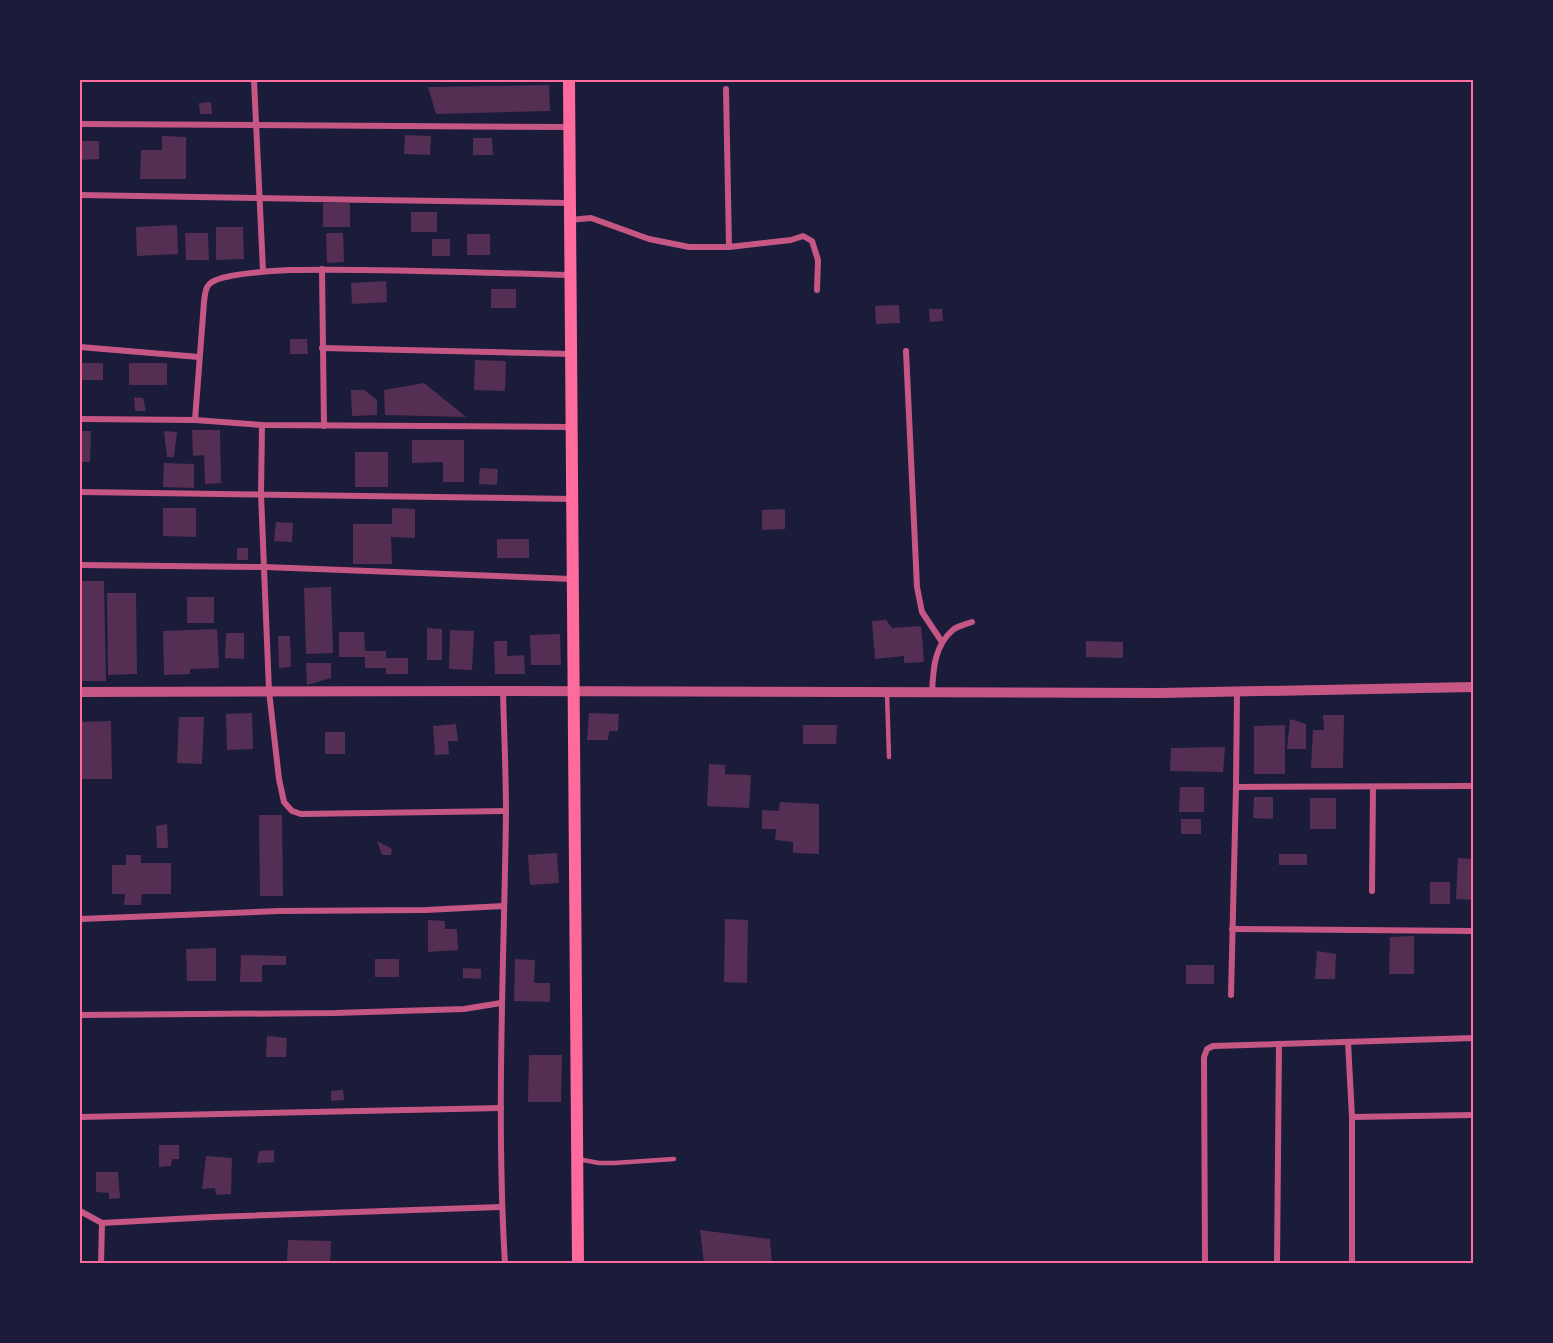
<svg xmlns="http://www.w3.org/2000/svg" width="1553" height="1343" viewBox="0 0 1553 1343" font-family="Mulish,sans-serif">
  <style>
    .building { fill: #542f53 }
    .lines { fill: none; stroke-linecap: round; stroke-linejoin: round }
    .service { stroke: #c65784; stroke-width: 4.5 }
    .minor { stroke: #c65784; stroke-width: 6 }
    .tertiary { stroke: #c65784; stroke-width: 10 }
    .secondary { stroke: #ff6b9d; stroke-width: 12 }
    .neatline { fill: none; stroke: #ff6b9d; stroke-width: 2 }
  </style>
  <rect width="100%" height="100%" fill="#1b1b3a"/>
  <g class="building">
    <polygon points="549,85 550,111 436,114 428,87"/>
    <polygon points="211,102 212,114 200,114 199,103"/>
    <polygon points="405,135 431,136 430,155 404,154"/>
    <polygon points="162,136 186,137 186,179 140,179 141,150 162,150"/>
    <polygon points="473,138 492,138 493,155 473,155"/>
    <polygon points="80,141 99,141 99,159 80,160"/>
    <rect x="323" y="203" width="27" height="24"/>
    <rect x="411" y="212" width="26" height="20"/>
    <polygon points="177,225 178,254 137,256 136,227"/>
    <polygon points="216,227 243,227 244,259 216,260"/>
    <polygon points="185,233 208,233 209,260 186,260"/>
    <polygon points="326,233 343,233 344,262 327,263"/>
    <rect x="467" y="234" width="23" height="21"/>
    <rect x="432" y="239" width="18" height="17"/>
    <polygon points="386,281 387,302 352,304 351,283"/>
    <rect x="491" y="289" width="25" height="19"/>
    <polygon points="899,305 900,323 876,324 875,306"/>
    <polygon points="929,309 942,309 943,321 930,322"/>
    <polygon points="290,339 307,339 308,354 290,354"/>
    <polygon points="475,360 506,361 505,391 474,390"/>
    <rect x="81" y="363" width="22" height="17"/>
    <rect x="129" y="363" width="38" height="22"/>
    <polygon points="424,383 466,417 385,415 384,390"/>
    <polygon points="351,390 364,390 377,400 377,415 352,416"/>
    <polygon points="134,397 143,398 146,411 135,411"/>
    <polygon points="192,430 220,430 221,483 205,484 204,455 193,456"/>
    <polygon points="80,431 91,431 90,462 80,462"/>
    <polygon points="164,431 177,432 174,457 167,457"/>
    <polygon points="412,440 464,440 464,482 443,482 443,462 412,463"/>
    <rect x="355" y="452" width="33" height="35"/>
    <polygon points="164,463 194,464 194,488 163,487"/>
    <polygon points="480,468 498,469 497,485 479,484"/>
    <polygon points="163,508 196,508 196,537 163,536"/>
    <polygon points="392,508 415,509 415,538 391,537 392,564 353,564 353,524 392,524"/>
    <polygon points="785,509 785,529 762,530 762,510"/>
    <polygon points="276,522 293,523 292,542 274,541"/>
    <rect x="497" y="539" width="32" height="19"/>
    <rect x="237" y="548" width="11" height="12"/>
    <polygon points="80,581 104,581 106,681 80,681"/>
    <polygon points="331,587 333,653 306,654 304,588"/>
    <polygon points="107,593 136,593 137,674 108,675"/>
    <rect x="187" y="597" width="27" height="26"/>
    <polygon points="886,620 892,628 921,626 924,662 904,663 904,656 875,659 872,621"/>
    <polygon points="427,628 442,629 442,660 427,660"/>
    <polygon points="217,629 219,668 190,669 190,674 164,675 163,631"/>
    <polygon points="450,630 474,631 472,670 449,669"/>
    <polygon points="339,632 364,632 365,651 386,651 386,658 408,658 408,674 386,674 386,668 365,668 365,657 339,657"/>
    <polygon points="226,633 244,633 244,659 225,658"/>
    <polygon points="560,634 561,665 531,665 530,635"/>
    <polygon points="278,636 290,636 291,667 279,668"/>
    <polygon points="494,641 507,641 507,656 524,655 525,674 495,674"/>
    <polygon points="1086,641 1123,642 1123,658 1086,657"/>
    <polygon points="306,663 331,663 331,678 307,685"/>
    <polygon points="252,713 253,749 227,750 226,714"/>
    <polygon points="589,713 619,714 618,731 609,731 608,740 587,740"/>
    <polygon points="1323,715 1344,715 1343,768 1311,768 1313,730 1324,730"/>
    <polygon points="179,717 204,717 202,764 177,763"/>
    <polygon points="1290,719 1306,724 1306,749 1287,749"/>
    <polygon points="111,721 112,779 80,779 80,722"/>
    <polygon points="456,724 458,741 448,741 449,754 435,755 433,726"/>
    <polygon points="803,725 837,725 836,744 803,744"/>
    <polygon points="1285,725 1285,774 1254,774 1254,726"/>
    <rect x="325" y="732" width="20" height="22"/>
    <polygon points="1225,747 1223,772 1170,771 1171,748"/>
    <polygon points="709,764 725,765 725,774 751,775 749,808 707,806"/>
    <polygon points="1180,787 1204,787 1204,812 1179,812"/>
    <polygon points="1254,797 1273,797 1273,819 1253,818"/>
    <rect x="1310" y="798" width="26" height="31"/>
    <polygon points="780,802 819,804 819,854 793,853 793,842 775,840 776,829 762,829 762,810 779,811"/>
    <polygon points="259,815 282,815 283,896 260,896"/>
    <rect x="1181" y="819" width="20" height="15"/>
    <polygon points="167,824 168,848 157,848 156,826"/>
    <polygon points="377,841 392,849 391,855 382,855"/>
    <polygon points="557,853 559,883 530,885 528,855"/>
    <rect x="1279" y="854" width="28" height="11"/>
    <polygon points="126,855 141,855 141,863 171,863 171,894 142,894 141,905 124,905 125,894 112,894 112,865 126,865"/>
    <polygon points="1458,858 1474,859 1474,900 1456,899"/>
    <rect x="1430" y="882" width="20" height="22"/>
    <polygon points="725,919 748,920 747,983 724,982"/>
    <polygon points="428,920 445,921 445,929 457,929 458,950 428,952"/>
    <polygon points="1414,936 1414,974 1389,974 1390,937"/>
    <polygon points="216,948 216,981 187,981 186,949"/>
    <polygon points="1317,951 1336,954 1335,979 1315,979"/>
    <polygon points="241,955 286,956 286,965 262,965 262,982 240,982"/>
    <rect x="375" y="959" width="24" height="18"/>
    <polygon points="515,959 535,960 534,983 550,983 550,1002 514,1001"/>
    <rect x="1186" y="965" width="28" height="19"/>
    <polygon points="463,968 481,969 481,979 463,978"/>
    <polygon points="267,1036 287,1038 286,1057 266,1057"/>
    <polygon points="529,1055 562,1055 561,1102 528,1102"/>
    <polygon points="343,1090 344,1100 331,1101 331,1091"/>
    <polygon points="159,1145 179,1145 179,1159 172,1159 171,1166 159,1167"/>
    <polygon points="274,1150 274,1162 257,1163 259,1151"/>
    <polygon points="206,1156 232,1158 231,1194 216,1195 215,1188 202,1189"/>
    <polygon points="96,1172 118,1172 120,1198 109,1199 109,1193 96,1192"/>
    <polygon points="700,1230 770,1239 772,1264 704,1264"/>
    <polygon points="288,1240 331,1241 330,1264 287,1264"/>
  </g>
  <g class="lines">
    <g class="service">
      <polyline points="887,693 889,757"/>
      <polyline points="578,1159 599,1163 614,1163 674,1159"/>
    </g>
    <g class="minor">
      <polyline points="254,80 263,271"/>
      <polyline points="726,89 729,247"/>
      <polyline points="80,124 569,127"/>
      <path d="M80 195C243 199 406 200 569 203"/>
      <polyline points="570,220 591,218 649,239 689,247 729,247 791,240 803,236 812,241 818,260 817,290"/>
      <polyline points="322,269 324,426"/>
      <polyline points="80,347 199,357"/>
      <polyline points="322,348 571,354"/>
      <polyline points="906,351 917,587 922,612 942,642"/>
      <polyline points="80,419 195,420 262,425 571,427"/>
      <path d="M195 420 204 302C205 295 205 286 212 282 226 273 272 271 289 270 383 268 477 273 570 275"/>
      <polyline points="262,425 261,494 269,691 279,779 284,802 292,811 301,814 506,811"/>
      <polyline points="80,492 572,499"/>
      <polyline points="80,565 265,567 572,579"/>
      <path d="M503 691C504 732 506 773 506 814 504 964 496 1114 505 1264"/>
      <path d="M932 693C933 670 934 645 954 629 958 626 966 624 972 622"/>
      <polyline points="1236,787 1474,786"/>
      <polyline points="1372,891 1373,787"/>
      <polyline points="80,919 279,911 426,910 504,906"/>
      <polyline points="1232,929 1474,931"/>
      <polyline points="1231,995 1236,787 1237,692"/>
      <polyline points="80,1015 335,1013 464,1009 501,1003"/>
      <polyline points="1348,1042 1352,1117 1352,1264"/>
      <polyline points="80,1117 501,1108"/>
      <polyline points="1352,1117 1474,1115"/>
      <polyline points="80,1211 102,1223 213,1217 501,1207"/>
      <polyline points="101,1264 102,1223"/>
      <polyline points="1205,1264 1204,1057 1207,1049 1213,1046 1474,1038"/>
      <polyline points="1277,1264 1279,1044"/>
    </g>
    <polyline class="tertiary" points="80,692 503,691 1161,693 1474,687"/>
    <polyline class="secondary" points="569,80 578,1264"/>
  </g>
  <rect width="1553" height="1343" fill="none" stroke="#1b1b3a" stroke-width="162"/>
  <rect x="81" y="81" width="1391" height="1181" class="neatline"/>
</svg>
